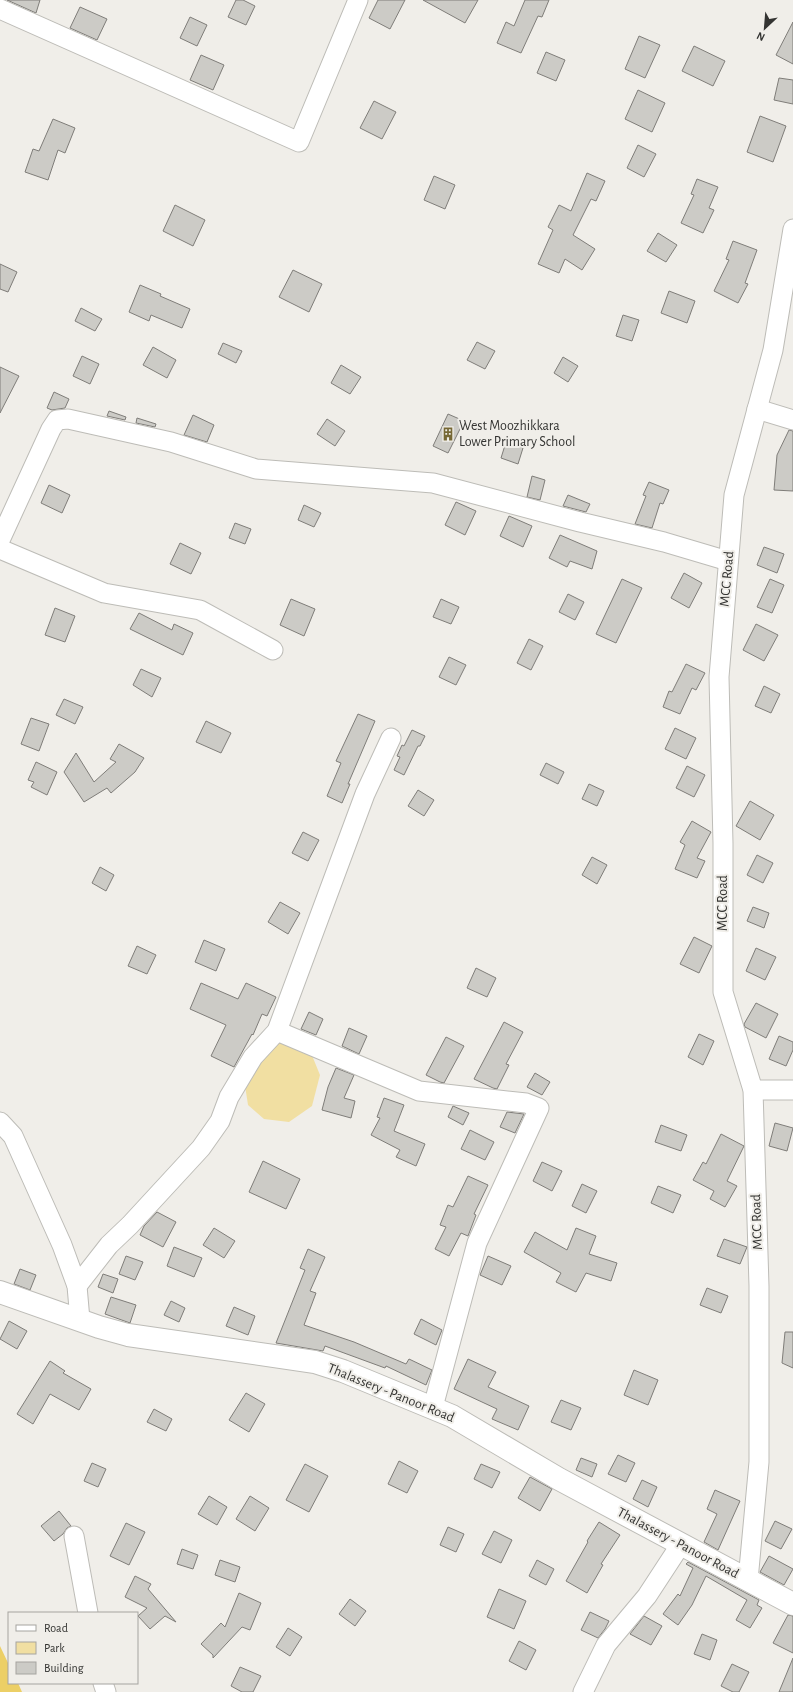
<svg xmlns="http://www.w3.org/2000/svg" width="793" height="1692" viewBox="0 0 793 1692" font-family="'Alegreya Sans',sans-serif">
  <style>
    .green { fill: #f1dfa2 }
    .water { fill: #eccf66 }
    .building { fill: #cccbc6; stroke: #7f7d79 }
    .lines { fill: none; stroke-linecap: round; stroke-linejoin: round }
    .minor-casing { stroke: #bdbcb7; stroke-width: 21 }
    .major-casing { stroke: #bdbcb7; stroke-width: 24 }
    .minor { stroke: #fff; stroke-width: 19 }
    .major { stroke: #fff; stroke-width: 22 }
    .labels { text-anchor: middle; dominant-baseline: central; stroke-width: 4; stroke-linejoin: round; paint-order: stroke }
    .poi-label { font-size: 14px; fill: #343432; stroke: #f0eee9; text-anchor: start }
    .street-label { font-size: 14px; fill: #343432; stroke: #f0eee9 }
  </style>
  <rect width="100%" height="100%" fill="#f0eee9"/>
  <polygon class="green" points="284,1040 309,1048 320,1075 312,1106 289,1122 264,1119 248,1105 244,1079 262,1055"/>
  <polygon class="water" points="0,1646 9,1665 9,1683 18,1683 22,1692 0,1692"/>
  <g class="building">
    <polygon points="7,0 40,0 36,13"/>
    <polygon points="236,0 243,0 255,6 246,25 228,17"/>
    <polygon points="378,0 405,0 390,29 369,18"/>
    <polygon points="423,0 478,0 465,23"/>
    <polygon points="525,0 549,0 542,17 538,16 521,53 497,43 506,22 514,26"/>
    <polygon points="80,7 107,19 97,40 70,28"/>
    <polygon points="190,17 207,25 197,46 180,38"/>
    <polygon points="793,22 793,64 776,55"/>
    <polygon points="639,36 660,45 645,78 625,69"/>
    <polygon points="694,46 725,61 713,86 682,71"/>
    <polygon points="546,52 565,60 556,81 537,73"/>
    <polygon points="201,55 224,65 213,90 190,80"/>
    <polygon points="779,78 793,80 793,104 774,100"/>
    <polygon points="638,90 665,103 652,132 625,119"/>
    <polygon points="374,101 396,112 382,139 360,128"/>
    <polygon points="760,116 786,126 773,162 747,152"/>
    <polygon points="53,119 75,128 65,153 58,150 48,180 25,172 33,149 39,151"/>
    <polygon points="638,145 656,154 644,177 627,168"/>
    <polygon points="587,173 605,181 596,201 591,199 573,235 595,249 582,270 565,259 559,273 538,264 553,230 548,227 559,205 571,211"/>
    <polygon points="434,176 455,185 445,209 424,200"/>
    <polygon points="697,179 718,187 709,208 714,210 703,233 681,223 694,195 691,194"/>
    <polygon points="175,205 205,220 193,246 163,231"/>
    <polygon points="658,233 677,245 666,262 647,251"/>
    <polygon points="733,241 757,250 745,283 748,284 738,303 714,291 729,260 726,259"/>
    <polygon points="0,264 17,272 8,292 0,289"/>
    <polygon points="293,270 322,284 309,312 279,297"/>
    <polygon points="140,285 161,294 160,296 190,309 182,328 151,315 149,321 129,312"/>
    <polygon points="669,291 695,301 687,323 661,313"/>
    <polygon points="81,308 102,319 95,331 75,321"/>
    <polygon points="623,315 639,320 632,341 616,336"/>
    <polygon points="477,342 495,351 485,369 467,360"/>
    <polygon points="223,343 242,351 236,363 218,354"/>
    <polygon points="153,347 176,360 167,378 143,365"/>
    <polygon points="82,356 99,364 90,384 73,376"/>
    <polygon points="563,357 578,366 568,382 554,373"/>
    <polygon points="341,365 361,377 350,394 331,383"/>
    <polygon points="0,367 19,376 0,413"/>
    <polygon points="54,392 69,399 65,408 52,410 47,408"/>
    <polygon points="109,411 126,417 125,420 107,416"/>
    <polygon points="448,414 464,421 448,453 433,446"/>
    <polygon points="193,415 214,425 207,442 184,435"/>
    <polygon points="137,418 156,424 155,427 136,423"/>
    <polygon points="327,419 345,431 335,446 317,434"/>
    <polygon points="789,430 793,431 793,491 774,490 777,455"/>
    <polygon points="506,442 523,448 518,464 501,458"/>
    <polygon points="532,476 545,480 540,500 527,497"/>
    <polygon points="649,482 669,490 663,504 660,503 652,528 635,524 646,496 643,495"/>
    <polygon points="49,485 70,495 62,513 41,503"/>
    <polygon points="568,495 590,504 586,512 563,506"/>
    <polygon points="456,502 476,511 465,535 445,525"/>
    <polygon points="304,505 321,513 314,527 298,520"/>
    <polygon points="509,516 532,526 523,547 500,536"/>
    <polygon points="235,523 251,529 245,544 229,538"/>
    <polygon points="560,535 597,551 592,569 570,561 567,567 549,558"/>
    <polygon points="180,543 201,553 191,574 170,564"/>
    <polygon points="764,547 784,554 777,573 757,565"/>
    <polygon points="684,573 702,583 689,608 671,598"/>
    <polygon points="622,579 642,588 616,643 596,634"/>
    <polygon points="770,579 784,585 772,613 757,607"/>
    <polygon points="568,594 584,602 575,620 559,612"/>
    <polygon points="291,599 315,609 304,636 280,625"/>
    <polygon points="441,599 459,607 451,624 433,617"/>
    <polygon points="55,608 75,616 65,642 45,635"/>
    <polygon points="139,613 172,630 174,624 193,633 183,655 130,629"/>
    <polygon points="756,624 778,635 764,661 743,650"/>
    <polygon points="529,639 543,646 531,670 517,663"/>
    <polygon points="449,657 466,665 456,685 439,677"/>
    <polygon points="686,664 705,673 696,690 692,688 680,714 663,707 669,691 672,692"/>
    <polygon points="141,669 161,678 152,697 133,685"/>
    <polygon points="764,686 780,694 771,713 755,706"/>
    <polygon points="64,699 83,707 75,724 56,715"/>
    <polygon points="358,714 375,721 348,784 350,784 342,803 327,796 341,763 336,761"/>
    <polygon points="31,718 49,724 39,751 21,744"/>
    <polygon points="206,721 231,733 221,753 196,742"/>
    <polygon points="675,728 696,738 686,759 665,749"/>
    <polygon points="412,730 425,736 420,746 418,746 404,775 394,770 400,757 397,756 402,745 404,746"/>
    <polygon points="119,744 144,758 135,772 111,793 107,788 84,802 64,772 76,753 94,782 116,762 110,759"/>
    <polygon points="36,762 57,772 47,795 31,787 34,782 28,780"/>
    <polygon points="546,763 564,772 558,784 540,775"/>
    <polygon points="687,766 705,775 694,797 676,788"/>
    <polygon points="589,784 604,791 597,806 582,799"/>
    <polygon points="418,790 434,800 424,816 408,806"/>
    <polygon points="750,801 774,815 760,840 736,826"/>
    <polygon points="692,821 711,832 697,858 705,861 697,878 675,869 685,845 680,842"/>
    <polygon points="303,832 319,840 308,861 292,853"/>
    <polygon points="757,855 773,863 763,883 747,875"/>
    <polygon points="592,857 607,865 597,884 582,875"/>
    <polygon points="100,867 114,875 106,891 92,883"/>
    <polygon points="280,902 300,913 288,934 268,922"/>
    <polygon points="753,907 769,913 764,928 747,921"/>
    <polygon points="694,937 712,946 699,973 680,964"/>
    <polygon points="204,940 225,949 216,971 195,962"/>
    <polygon points="137,946 156,955 147,974 128,966"/>
    <polygon points="756,948 776,957 765,980 746,971"/>
    <polygon points="476,968 496,978 487,997 467,988"/>
    <polygon points="201,983 238,999 246,983 276,997 267,1016 262,1014 253,1035 252,1034 234,1067 211,1056 226,1025 190,1009"/>
    <polygon points="756,1003 778,1014 766,1038 745,1027 744,1024"/>
    <polygon points="309,1012 323,1019 316,1035 301,1029"/>
    <polygon points="504,1022 523,1032 506,1064 509,1065 497,1089 493,1088 474,1079"/>
    <polygon points="349,1028 367,1036 359,1054 342,1046"/>
    <polygon points="699,1034 714,1041 703,1065 688,1057"/>
    <polygon points="779,1036 793,1042 793,1050 786,1066 769,1059"/>
    <polygon points="446,1037 464,1046 444,1083 440,1082 426,1075"/>
    <polygon points="336,1068 354,1075 344,1098 355,1101 351,1118 322,1110 328,1087"/>
    <polygon points="535,1073 550,1082 542,1095 527,1087"/>
    <polygon points="384,1098 404,1105 394,1131 425,1144 416,1166 396,1157 400,1150 371,1135 380,1118 377,1117"/>
    <polygon points="453,1106 469,1113 463,1125 448,1117"/>
    <polygon points="507,1112 524,1114 515,1133 500,1127"/>
    <polygon points="775,1123 793,1128 787,1151 769,1146"/>
    <polygon points="661,1125 687,1135 681,1151 655,1142"/>
    <polygon points="470,1130 494,1142 485,1160 461,1149"/>
    <polygon points="721,1134 744,1146 727,1181 737,1186 725,1207 710,1199 714,1191 693,1180 703,1162 706,1164"/>
    <polygon points="263,1161 300,1179 286,1209 249,1192"/>
    <polygon points="542,1162 562,1171 552,1191 533,1181"/>
    <polygon points="468,1176 488,1185 474,1214 476,1215 468,1236 461,1233 449,1256 435,1249 446,1227 440,1225 448,1205 453,1207"/>
    <polygon points="582,1184 597,1191 586,1213 572,1206"/>
    <polygon points="658,1186 681,1195 673,1213 651,1203"/>
    <polygon points="157,1212 176,1222 163,1247 140,1235 144,1226"/>
    <polygon points="214,1228 235,1241 224,1258 203,1245"/>
    <polygon points="576,1228 596,1236 589,1254 617,1263 611,1281 586,1273 576,1292 556,1282 561,1273 524,1252 535,1232 567,1250"/>
    <polygon points="724,1239 747,1247 740,1264 717,1256"/>
    <polygon points="174,1247 202,1258 194,1277 167,1266"/>
    <polygon points="308,1249 325,1257 310,1291 316,1293 304,1325 354,1342 406,1364 409,1359 432,1370 426,1385 386,1366 385,1368 325,1346 323,1351 276,1343 305,1270 300,1268"/>
    <polygon points="126,1256 143,1262 135,1280 119,1274"/>
    <polygon points="488,1256 511,1266 502,1285 480,1275"/>
    <polygon points="20,1269 36,1275 30,1290 14,1284"/>
    <polygon points="103,1274 118,1279 113,1293 98,1287"/>
    <polygon points="707,1288 728,1296 721,1313 700,1305"/>
    <polygon points="111,1297 136,1305 130,1323 105,1314"/>
    <polygon points="171,1301 185,1308 179,1322 164,1315"/>
    <polygon points="234,1307 255,1316 248,1335 226,1326"/>
    <polygon points="421,1319 442,1330 436,1345 414,1334"/>
    <polygon points="9,1321 27,1331 17,1349 0,1339"/>
    <polygon points="785,1332 793,1332 793,1368 782,1363"/>
    <polygon points="468,1359 496,1372 488,1387 529,1406 518,1430 492,1419 497,1409 454,1389"/>
    <polygon points="50,1361 65,1371 63,1373 91,1389 79,1410 50,1394 33,1424 17,1414"/>
    <polygon points="634,1370 658,1380 648,1405 624,1395"/>
    <polygon points="246,1393 265,1404 249,1432 229,1420"/>
    <polygon points="561,1400 581,1408 571,1430 551,1422"/>
    <polygon points="154,1409 172,1419 166,1431 147,1422"/>
    <polygon points="618,1455 635,1463 626,1482 608,1474"/>
    <polygon points="581,1458 597,1464 592,1477 576,1470"/>
    <polygon points="399,1461 418,1471 407,1493 388,1484"/>
    <polygon points="92,1463 106,1469 98,1487 84,1481"/>
    <polygon points="305,1464 328,1476 309,1512 286,1500"/>
    <polygon points="481,1464 500,1472 492,1488 474,1479"/>
    <polygon points="530,1477 552,1489 540,1511 518,1498"/>
    <polygon points="642,1480 657,1487 648,1507 633,1499"/>
    <polygon points="715,1490 740,1501 718,1550 704,1542 717,1514 707,1509"/>
    <polygon points="209,1496 227,1507 217,1525 198,1514"/>
    <polygon points="250,1496 269,1508 255,1531 236,1519"/>
    <polygon points="59,1511 71,1526 67,1528 63,1534 54,1541 41,1526"/>
    <polygon points="775,1521 792,1529 781,1549 765,1541"/>
    <polygon points="599,1522 620,1535 601,1564 603,1565 587,1593 566,1581 588,1542 587,1541"/>
    <polygon points="126,1523 145,1532 129,1565 110,1556"/>
    <polygon points="448,1527 464,1534 456,1552 440,1545"/>
    <polygon points="494,1531 512,1540 501,1563 482,1554"/>
    <polygon points="182,1549 198,1555 193,1569 177,1564"/>
    <polygon points="769,1556 793,1569 784,1585 760,1572"/>
    <polygon points="220,1560 240,1567 235,1582 215,1575"/>
    <polygon points="537,1560 554,1569 546,1585 529,1576"/>
    <polygon points="688,1562 759,1600 757,1605 762,1608 750,1628 736,1620 747,1600 706,1576 692,1605 678,1625 663,1614 678,1594 680,1596 693,1568 686,1564"/>
    <polygon points="135,1576 151,1584 148,1589 176,1622 165,1616 150,1629 138,1616 147,1608 125,1597"/>
    <polygon points="499,1589 526,1601 514,1629 487,1617"/>
    <polygon points="239,1593 261,1603 250,1630 242,1627 213,1658 213,1655 201,1644 221,1623 225,1627"/>
    <polygon points="350,1599 366,1611 355,1626 339,1614"/>
    <polygon points="590,1612 609,1621 605,1629 598,1638 581,1630"/>
    <polygon points="788,1615 793,1616 793,1653 773,1643"/>
    <polygon points="644,1616 662,1626 651,1645 630,1634"/>
    <polygon points="288,1628 302,1637 290,1656 276,1647"/>
    <polygon points="702,1634 717,1640 710,1660 694,1654"/>
    <polygon points="519,1641 536,1650 526,1670 509,1661"/>
    <polygon points="793,1658 793,1692 779,1692"/>
    <polygon points="732,1664 749,1672 739,1692 733,1692 721,1686"/>
    <polygon points="240,1667 261,1676 253,1692 242,1692 231,1686"/>
  </g>
  <g class="lines">
    <g class="minor-casing">
      <g id="minor">
        <polyline points="0,9 299,142 358,0"/>
        <polyline points="757,409 793,420"/>
        <polyline points="0,540 51,429 57,420 68,419 171,442 256,469 433,483 580,522 664,542 728,561"/>
        <polyline points="0,549 104,593 200,610 273,650"/>
        <polyline points="277,1031 419,1091 526,1103 539,1108 477,1243 433,1407"/>
        <polyline points="753,1090 793,1090"/>
        <polyline points="0,1122 13,1136 62,1245 77,1286 80,1320"/>
        <polyline points="77,1286 109,1245 130,1225 201,1148 220,1121 229,1097 253,1057 277,1031 365,794 391,738"/>
        <polyline points="74,1536 88,1613"/>
        <polyline points="748,1580 759,1462 759,1286 753,1090 723,992 723,843 719,677 734,495 773,350 793,229"/>
        <polyline points="103,1683 106,1692"/>
        <polyline points="583,1692 606,1645 647,1596 681,1544"/>
      </g>
    </g>
    <g class="major-casing">
      <polyline id="major" points="0,1292 99,1327 128,1335 315,1362 343,1371 452,1416 559,1479 793,1604"/>
    </g>
    <use href="#minor" class="minor"/>
    <use href="#major" class="major"/>
  </g>
  <defs>
    <g id="building-bare" transform="scale(1.08)"><path d="M-4-6H4V6H1V3H-1V6H-4ZM-2.5-4.3h1.7v1.8h-1.7ZM.8-4.3h1.7v1.8H.8ZM-2.5-1h1.7V.8h-1.7ZM.8-1h1.7V.8H.8Z" fill="#766835" stroke="#f0eee9" stroke-width="2.5" paint-order="stroke"/></g>
  </defs>
  <g fill-rule="evenodd">
    <use href="#building-bare" x="448" y="434"/>
  </g>
  <g class="labels">
    <g class="poi-label">
      <text x="459" y="426">West Moozhikkara<tspan x="459" dy="16">Lower Primary School</tspan></text>
    </g>
    <g class="street-label">
      <text transform="translate(727 579) rotate(-85)">MCC Road</text>
      <text transform="translate(723 903) rotate(-90)">MCC Road</text>
      <text transform="translate(757 1222) rotate(-92)">MCC Road</text>
      <text transform="translate(391 1393) rotate(22)">Thalassery - Panoor Road</text>
      <text transform="translate(678 1543) rotate(28)">Thalassery - Panoor Road</text>
    </g>
  </g>
  <rect x="8" y="1612" width="130" height="72" fill="#f0eee9" stroke="#a5a4a0"/>
  <rect x="16" y="1625" width="20" height="6" fill="#ffffff" stroke="#a5a4a0"/>
  <text x="44" y="1632" font-size="12" fill="#343432">Road</text>
  <rect x="16" y="1642" width="20" height="12" fill="#f1dfa2" stroke="#a5a4a0"/>
  <text x="44" y="1652" font-size="12" fill="#343432">Park</text>
  <rect x="16" y="1662" width="20" height="12" fill="#cccbc6" stroke="#a5a4a0"/>
  <text x="44" y="1672" font-size="12" fill="#343432">Building</text>
  <g transform="translate(765 28) rotate(206)" stroke="#f0eee9" stroke-width="3" paint-order="stroke">
  <path d="M0-3L7 15L0 10L-7 15Z" fill="#343432"/>
  <text y="-6" font-size="11" font-weight="bold" text-anchor="middle" fill="#343432">N</text>
  </g>
</svg>
